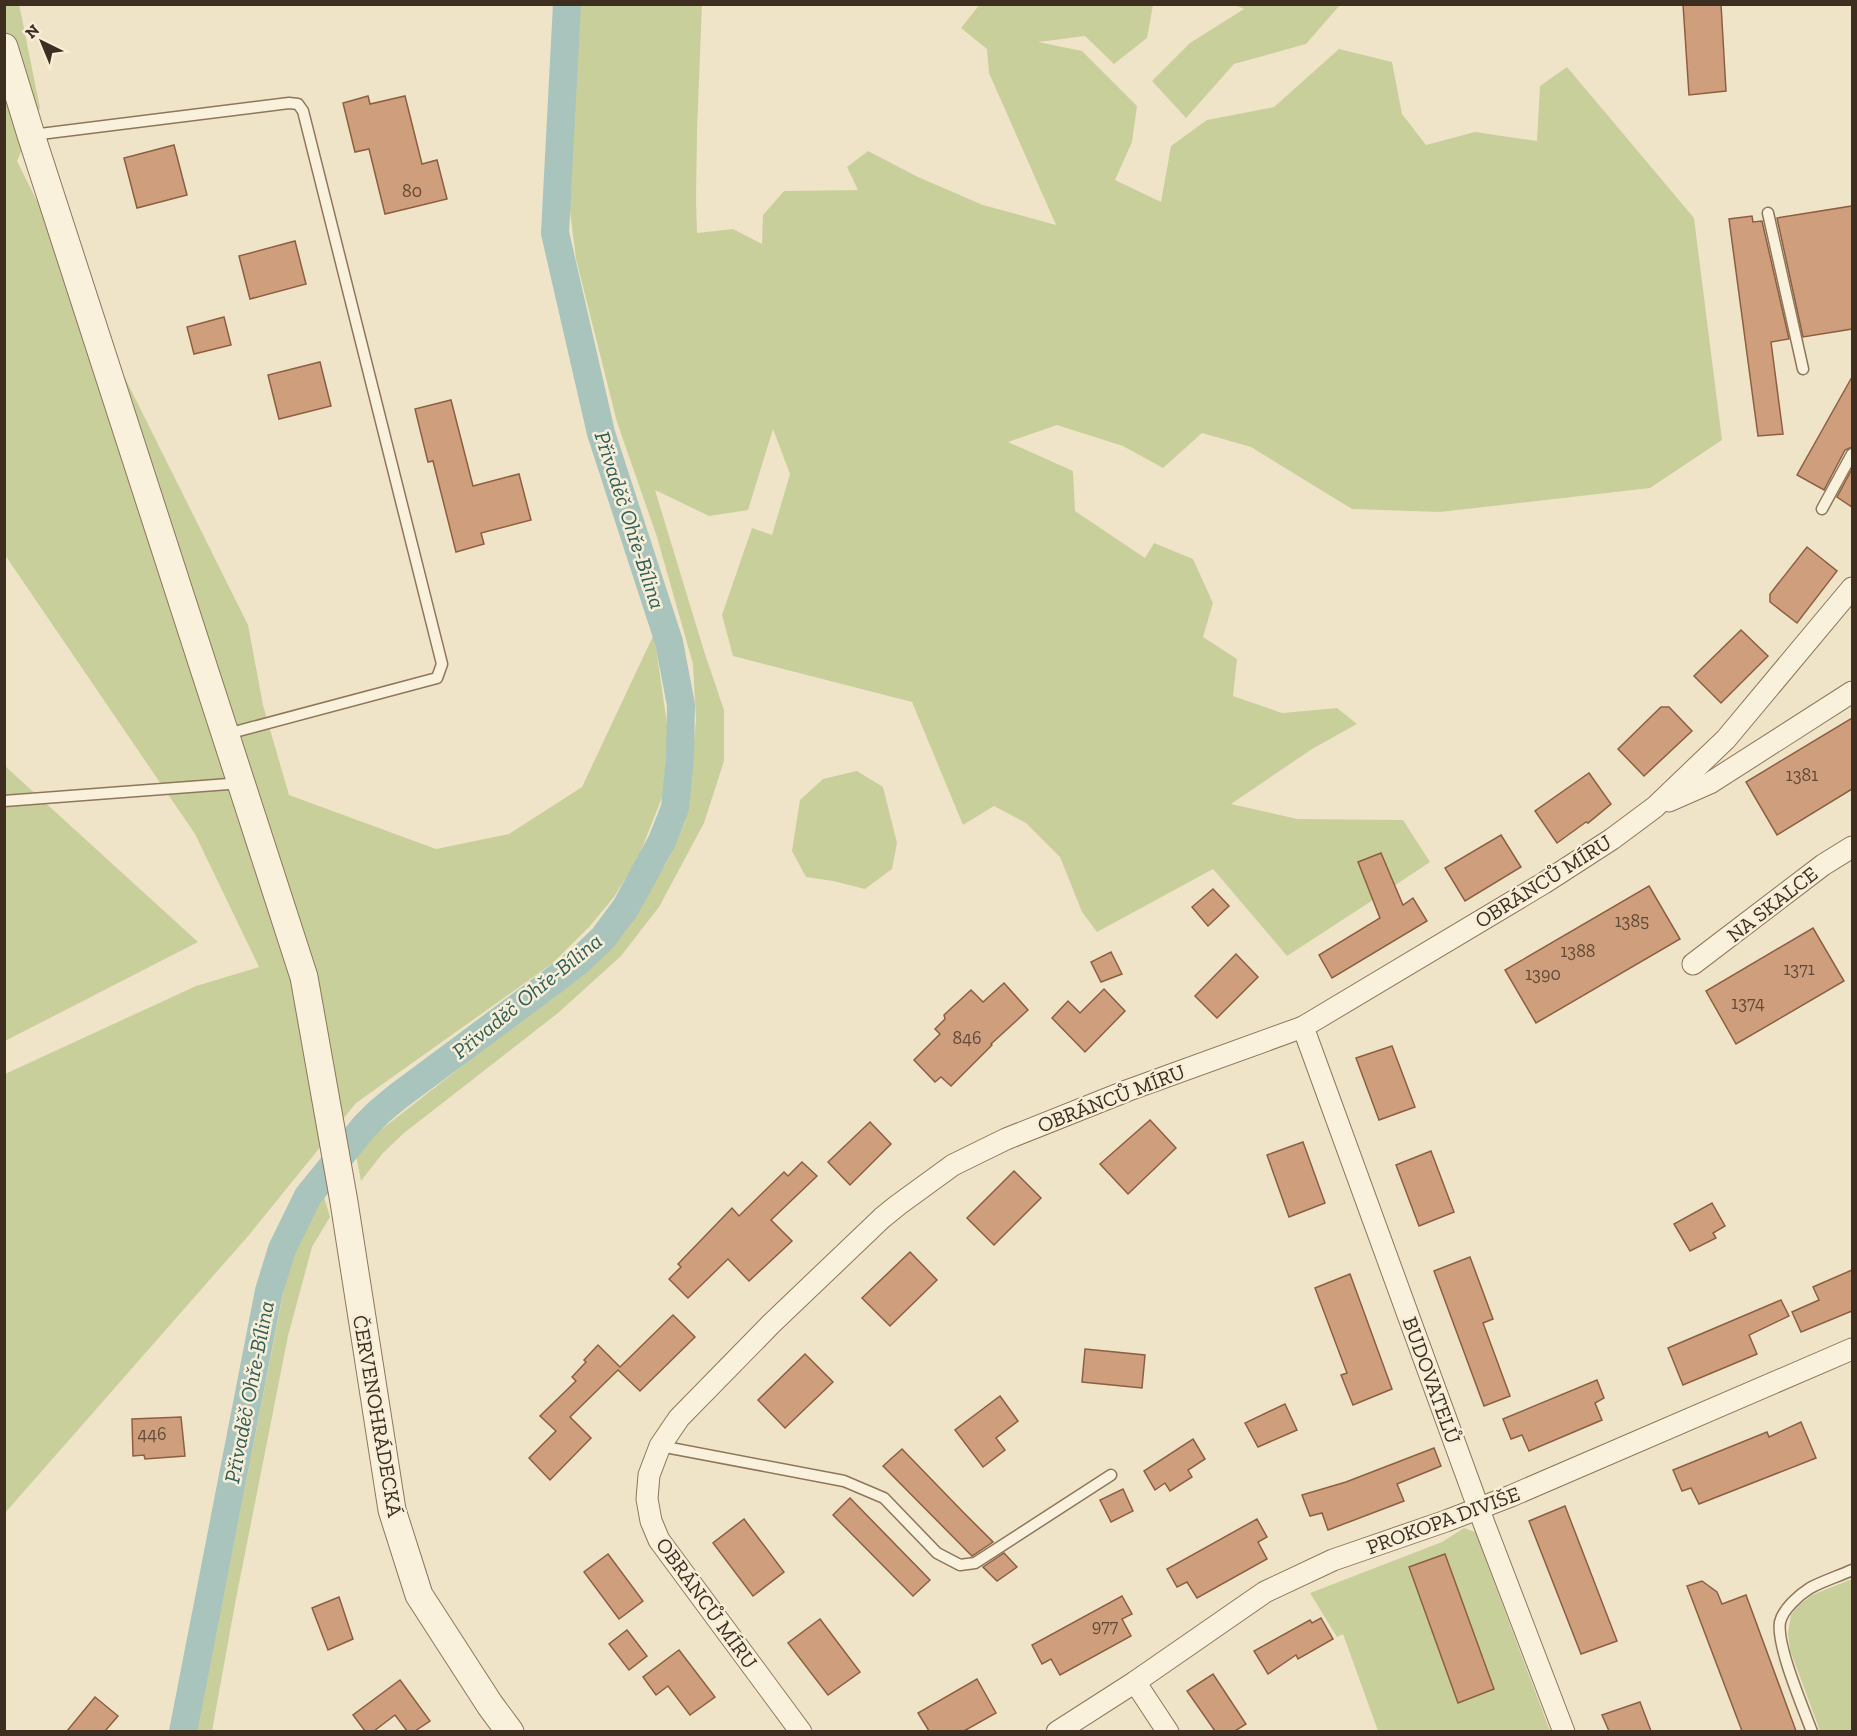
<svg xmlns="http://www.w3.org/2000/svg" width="1857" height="1736" viewBox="0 0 1857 1736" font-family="'Zilla Slab',serif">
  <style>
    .green { fill: #c9cf9b }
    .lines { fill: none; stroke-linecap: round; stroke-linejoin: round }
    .canal { stroke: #a9c4bc; stroke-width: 28 }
    .building { fill: #cf9f7d; stroke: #8d5f41; stroke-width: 1.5 }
    .service-casing { stroke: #8d765c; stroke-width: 13 }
    .minor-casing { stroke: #8d765c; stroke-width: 23 }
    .tertiary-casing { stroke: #8d765c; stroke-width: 29 }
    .service { stroke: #faf1dc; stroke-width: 10 }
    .minor { stroke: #faf1dc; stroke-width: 21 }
    .tertiary { stroke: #faf1dc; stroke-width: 27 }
    .labels { text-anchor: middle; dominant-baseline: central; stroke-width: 5; stroke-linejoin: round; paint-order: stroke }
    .number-label { font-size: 18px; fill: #624a37 }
    .street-label { font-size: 21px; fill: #3d2e20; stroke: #f7eed8 }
    .water-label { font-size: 22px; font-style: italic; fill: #2f5d5a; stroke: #f7eed8 }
  </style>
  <rect width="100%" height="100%" fill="#f0e4c8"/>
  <g class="green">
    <polygon points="19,4 40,108 17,161 248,625 263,705 289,795 436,849 509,834 582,787 654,634 668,731 663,795 638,858 614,897 590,926 553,963 356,1103 249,1235 5,1513 5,1074 196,986 259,967 195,834 5,555 4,5"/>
    <polygon points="980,4 1153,5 1147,38 1114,64 1085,36 1038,42 1082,51 1137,106 1132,142 1115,180 1161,202 1171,146 1207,120 1274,107 1339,49 1392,62 1402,114 1426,145 1475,132 1537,141 1540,86 1567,67 1694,218 1722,440 1650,488 1440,512 1352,509 1251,447 1202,433 1163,468 1123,446 1057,425 1008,442 1073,471 1075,511 1145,558 1154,543 1193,559 1213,603 1203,637 1237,659 1233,696 1282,713 1337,708 1357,724 1312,749 1231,804 1297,819 1403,820 1430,862 1394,886 1368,886 1373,900 1287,956 1213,869 1097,932 1082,912 1060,857 1026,823 994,806 963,825 912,702 733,656 722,615 752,528 772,535 790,474 773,429 748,510 709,516 655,490 704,651 724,710 724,761 704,823 659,907 621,956 558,1013 404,1133 382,1154 361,1181 355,1150 594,963 634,913 667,862 685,822 689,798 696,720 693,664 657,537 617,422 576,259 569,203 578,5 702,5 697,131 696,201 697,233 733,229 762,244 763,215 784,191 858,190 847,167 868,151 918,177 983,205 1056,225 989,73 987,49 961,28"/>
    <polygon points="1235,5 1340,5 1306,44 1234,64 1186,118 1152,81 1190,43 1244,9"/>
    <polygon points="5,766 198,942 5,1041"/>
    <polygon points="857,771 883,787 897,843 892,869 865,889 833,881 806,877 792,851 800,800 823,779"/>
    <polygon points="323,1193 330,1217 312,1247 288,1336 235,1604 212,1731 197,1731 284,1289 292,1258"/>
    <polygon points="1464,1528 1475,1532 1550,1731 1378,1731 1343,1634 1337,1637 1310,1593 1442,1542"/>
    <polygon points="1852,1579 1852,1731 1820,1731 1790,1650 1788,1633 1791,1615 1797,1607 1812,1595"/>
  </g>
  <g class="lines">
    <polyline class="canal" points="183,1732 269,1291 282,1249 308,1196 364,1127 379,1112 397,1097 553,981 579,961 603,938 626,907 662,841 675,808 680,757 681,705 669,642 601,433 555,233 567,4"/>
  </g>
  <g class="building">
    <polygon points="1683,4 1721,4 1726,91 1689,95"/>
    <polygon points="368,96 370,104 405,96 422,164 437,160 447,199 385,214 369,149 355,152 343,103"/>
    <polygon points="174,145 187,195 137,208 124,158"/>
    <polygon points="1852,206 1852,329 1803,337 1777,218"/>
    <polygon points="1752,216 1753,222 1762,221 1789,339 1771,342 1783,434 1758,436 1729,219"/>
    <polygon points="295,241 306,284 250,299 239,256"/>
    <polygon points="224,317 231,345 194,354 187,327"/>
    <polygon points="320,362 331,406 279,419 268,375"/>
    <polygon points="1852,377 1852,447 1845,450 1824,490 1797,475"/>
    <polygon points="451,400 473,486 519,474 531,520 481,533 484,544 456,552 433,461 428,462 415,409"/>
    <polygon points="1852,469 1852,507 1837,497"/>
    <polygon points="1807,547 1837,571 1797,623 1770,602 1770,594"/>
    <polygon points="1741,630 1768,656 1721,703 1694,676"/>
    <polygon points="1661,707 1669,707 1692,731 1644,776 1618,749"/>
    <polygon points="1852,718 1852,789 1777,835 1746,782"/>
    <polygon points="1589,773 1611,804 1588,823 1586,822 1557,843 1535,811"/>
    <polygon points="1501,835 1521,867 1465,901 1445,868"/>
    <polygon points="1381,853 1403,905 1413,898 1427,921 1332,978 1319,955 1380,918 1358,862"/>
    <polygon points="1649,886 1680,939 1536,1023 1505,970"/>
    <polygon points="1213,889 1229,906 1208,926 1192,907"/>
    <polygon points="1813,928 1844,981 1736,1044 1706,991"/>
    <polygon points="1111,952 1122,974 1101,982 1091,962"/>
    <polygon points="1236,954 1258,977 1217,1018 1195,996"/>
    <polygon points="1004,983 1028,1010 991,1044 992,1045 951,1086 941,1077 935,1082 914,1060 940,1034 935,1029 945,1019 944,1015 971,990 983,1002"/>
    <polygon points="1104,989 1125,1011 1085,1052 1052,1018 1068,1001 1080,1013"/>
    <polygon points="1392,1046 1415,1107 1379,1120 1356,1058"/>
    <polygon points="1150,1120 1176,1148 1128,1194 1100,1164"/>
    <polygon points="870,1122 891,1144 850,1185 828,1162"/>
    <polygon points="1303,1142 1325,1203 1289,1217 1267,1155"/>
    <polygon points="1431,1151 1454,1212 1419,1226 1396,1165"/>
    <polygon points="802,1162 817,1176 771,1220 792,1241 749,1281 728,1259 688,1298 669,1279 681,1267 678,1264 732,1208 739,1216 784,1172 788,1176"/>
    <polygon points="1014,1171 1041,1198 994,1245 967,1218"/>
    <polygon points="1712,1203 1725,1226 1713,1233 1716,1238 1690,1251 1674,1224"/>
    <polygon points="910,1252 937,1280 890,1326 862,1298"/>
    <polygon points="1470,1257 1493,1319 1483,1323 1510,1396 1484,1406 1434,1271"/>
    <polygon points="1852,1270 1852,1311 1801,1332 1792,1312 1819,1300 1813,1287"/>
    <polygon points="1350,1274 1392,1389 1353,1405 1341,1375 1347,1373 1315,1288"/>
    <polygon points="1781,1300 1789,1316 1749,1335 1757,1354 1683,1385 1668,1348"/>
    <polygon points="673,1315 695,1337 640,1391 618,1370 570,1417 591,1438 550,1480 529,1458 556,1431 540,1416 576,1381 572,1377 586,1362 584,1360 598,1345 620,1367"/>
    <polygon points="1085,1349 1145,1355 1142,1388 1082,1382"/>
    <polygon points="805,1354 833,1382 785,1428 758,1400"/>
    <polygon points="1597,1380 1604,1398 1595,1403 1602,1420 1529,1451 1522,1435 1511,1439 1503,1419"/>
    <polygon points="1000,1396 1018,1421 996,1438 1005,1450 983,1467 955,1430"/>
    <polygon points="1285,1404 1297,1430 1258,1447 1245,1423"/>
    <polygon points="181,1417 185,1456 145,1459 144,1455 133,1456 132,1419"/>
    <polygon points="1801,1422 1816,1458 1699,1504 1691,1488 1682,1491 1673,1470 1767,1432 1769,1437"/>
    <polygon points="1193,1439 1205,1459 1188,1470 1192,1477 1170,1491 1165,1483 1155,1490 1144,1471"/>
    <polygon points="1434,1448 1441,1466 1397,1484 1404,1501 1328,1530 1322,1513 1310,1516 1302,1495 1346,1482"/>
    <polygon points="902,1449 963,1512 993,1542 972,1556 883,1466"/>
    <polygon points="1123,1489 1133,1511 1111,1522 1100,1500"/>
    <polygon points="850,1498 930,1580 913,1596 833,1515"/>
    <polygon points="1565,1506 1617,1641 1581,1654 1529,1521"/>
    <polygon points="744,1519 784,1572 753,1596 713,1543"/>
    <polygon points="1257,1519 1267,1537 1258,1542 1267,1559 1197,1598 1187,1582 1177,1587 1167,1569"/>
    <polygon points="1004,1553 1017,1567 997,1581 983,1567"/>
    <polygon points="608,1554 643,1601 619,1619 584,1572"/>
    <polygon points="1445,1554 1494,1689 1458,1703 1409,1567"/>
    <polygon points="1702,1581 1717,1592 1722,1604 1746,1595 1796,1731 1742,1731 1687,1586"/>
    <polygon points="1122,1596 1132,1614 1122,1619 1131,1636 1060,1675 1051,1659 1042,1664 1032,1645"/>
    <polygon points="339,1597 353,1639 328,1650 312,1608"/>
    <polygon points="1321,1618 1333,1639 1298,1659 1296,1655 1268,1674 1254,1651 1310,1620 1312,1623"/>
    <polygon points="820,1619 860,1672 828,1695 788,1643"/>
    <polygon points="627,1630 647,1656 629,1670 609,1644"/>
    <polygon points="679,1650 715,1697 690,1715 668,1686 656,1695 643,1677"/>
    <polygon points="1213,1674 1246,1724 1235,1731 1215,1731 1187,1691"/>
    <polygon points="977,1679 996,1713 964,1731 929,1731 918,1713"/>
    <polygon points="400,1680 430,1721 415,1731 407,1731 395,1715 374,1731 365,1731 353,1715"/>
    <polygon points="95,1697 118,1716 105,1731 67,1731"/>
    <polygon points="1640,1702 1651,1731 1609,1731 1602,1715"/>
  </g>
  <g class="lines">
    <g class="service-casing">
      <g id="service">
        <polyline points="32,135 289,103 298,104 303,111 442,664 437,678 227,734"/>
        <polyline points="1768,213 1803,369"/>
        <polyline points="1822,509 1852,454"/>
        <polyline points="4,801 242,783"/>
        <polyline points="660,1446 844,1481 884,1498 937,1553 960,1565 975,1563 1111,1475"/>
        <path d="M1812 1732C1803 1707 1776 1645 1780 1622 1783 1609 1799 1595 1810 1588 1823 1581 1839 1576 1852 1570"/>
      </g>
    </g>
    <g class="minor-casing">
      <g id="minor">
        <polyline points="1669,801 1710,783 1852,692"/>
        <polyline points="1693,964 1823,865 1852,847"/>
        <polyline points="1303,1027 1485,1526 1564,1732"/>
        <polyline points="1135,1682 1168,1732"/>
        <polyline points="801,1732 659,1540 651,1521 647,1499 649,1475 660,1446 679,1418 771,1324 882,1218 898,1205 953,1165 1006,1139 1129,1090 1303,1027 1544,883 1612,839 1655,807 1726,739 1852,588"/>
        <polyline points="1057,1732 1135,1682 1265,1592 1333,1560 1446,1521 1511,1496 1852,1349"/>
      </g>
    </g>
    <g class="tertiary-casing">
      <polyline id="tertiary" points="4,47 31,135 304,977 344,1202 392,1510 419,1595 490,1705 510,1732"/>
    </g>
    <use href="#service" class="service"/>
    <use href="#minor" class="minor"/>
    <use href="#tertiary" class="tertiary"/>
  </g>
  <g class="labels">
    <g class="number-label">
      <text x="412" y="191">80</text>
      <text x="1802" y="775">1381</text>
      <text x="1632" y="921">1385</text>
      <text x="1578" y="951">1388</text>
      <text x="1799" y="969">1371</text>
      <text x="1543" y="974">1390</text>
      <text x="1748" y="1003">1374</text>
      <text x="967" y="1038">846</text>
      <text x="152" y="1434">446</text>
      <text x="1105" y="1626">977</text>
    </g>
    <g class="street-label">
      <text transform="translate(1543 881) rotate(-32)">OBRÁNCŮ MÍRU</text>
      <text transform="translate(1772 904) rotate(-38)">NA SKALCE</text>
      <text transform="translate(1111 1098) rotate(-21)">OBRÁNCŮ MÍRU</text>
      <text transform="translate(1432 1380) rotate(70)">BUDOVATELŮ</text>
      <text transform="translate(378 1416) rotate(80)">ČERVENOHRÁDECKÁ</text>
      <text transform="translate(1443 1520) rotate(-20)">PROKOPA DIVIŠE</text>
      <text transform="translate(707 1603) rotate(54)">OBRÁNCŮ MÍRU</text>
    </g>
    <g class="water-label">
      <text transform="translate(630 520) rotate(72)">Přivaděč Ohře-Bílina</text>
      <text transform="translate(527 996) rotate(-39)">Přivaděč Ohře-Bílina</text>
      <text transform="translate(249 1392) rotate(-79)">Přivaděč Ohře-Bílina</text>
    </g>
  </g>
  <rect width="1857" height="1736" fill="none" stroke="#3d2e20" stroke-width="12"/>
  <g transform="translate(42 42) rotate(317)" stroke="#f7eed8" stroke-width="4.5" paint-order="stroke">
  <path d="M0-4.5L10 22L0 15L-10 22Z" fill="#3d2e20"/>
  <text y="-9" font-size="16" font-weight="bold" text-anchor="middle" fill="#3d2e20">N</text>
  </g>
</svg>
